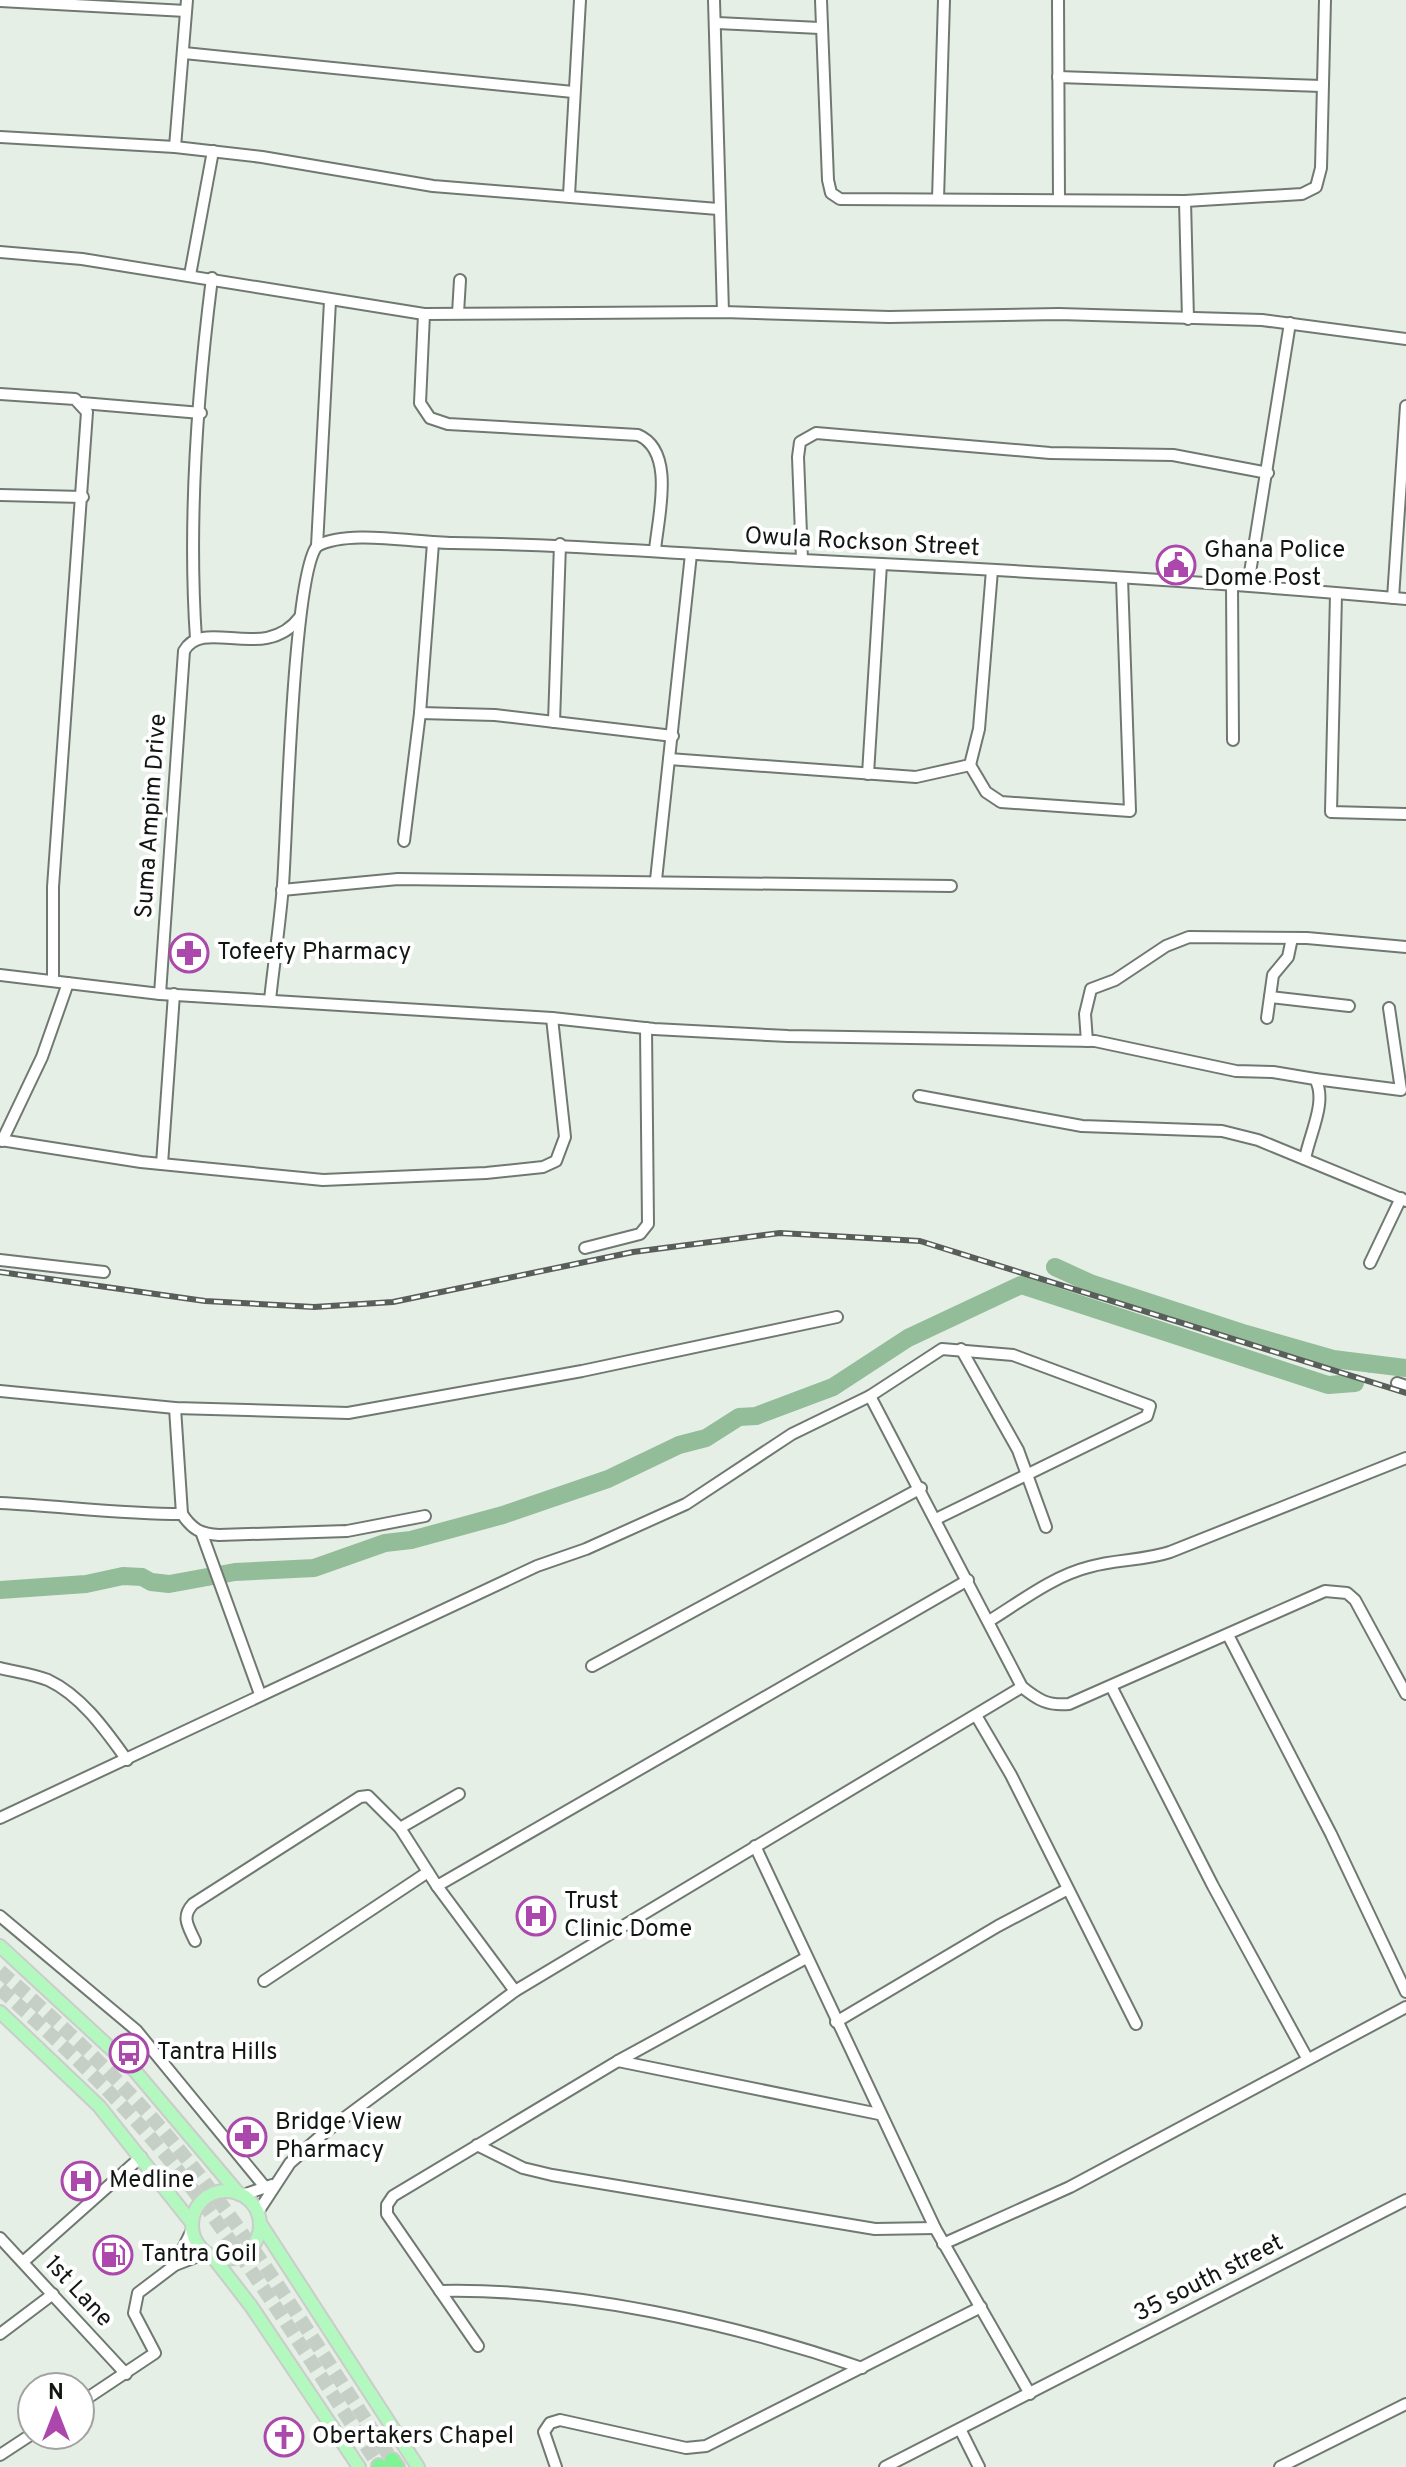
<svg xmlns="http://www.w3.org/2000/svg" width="1406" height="2467" viewBox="0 0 1406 2467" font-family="Overpass,sans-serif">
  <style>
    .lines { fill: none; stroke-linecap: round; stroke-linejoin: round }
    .stream { stroke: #93bc98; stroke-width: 3 }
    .river { stroke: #93bc98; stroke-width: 18 }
    .highway-tunnel { stroke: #c6cfc6; stroke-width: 14; stroke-dasharray: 14 7; stroke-linecap: butt }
    .minor-casing { stroke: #707971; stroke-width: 14 }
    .major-casing { stroke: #cbcccb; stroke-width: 16 }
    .highway-casing { stroke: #cbcccb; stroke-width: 18 }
    .minor { stroke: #fff; stroke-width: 10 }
    .major { stroke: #b2f8bf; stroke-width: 12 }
    .highway { stroke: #7ff495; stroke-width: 14 }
    .rail-casing { stroke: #585e59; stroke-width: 6 }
    .rail { stroke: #fff; stroke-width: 3; stroke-dasharray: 9; stroke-linecap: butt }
    .labels { text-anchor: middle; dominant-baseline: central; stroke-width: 8; stroke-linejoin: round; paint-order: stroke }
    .street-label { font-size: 24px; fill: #131714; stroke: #fff }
    .poi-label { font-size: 24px; fill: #131714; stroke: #fff; text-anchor: start }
  </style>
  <rect width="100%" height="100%" fill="#e5efe6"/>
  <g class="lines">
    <polyline class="stream" points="1366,1362 1369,1371"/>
    <g class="river">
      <polyline points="1055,1267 1090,1283 1246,1334 1333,1359 1406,1368"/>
      <polyline points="0,1590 86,1584 123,1576 142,1577 151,1582 169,1584 235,1572 314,1568 385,1543 411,1540 503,1515 608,1479 679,1445 706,1438 739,1417 756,1416 833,1387 908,1338 1021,1285 1328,1385 1355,1383"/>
    </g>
    <g class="highway-tunnel">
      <path d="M0 1971C61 2024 120 2079 172 2141 254 2240 321 2353 392 2460"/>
      <path d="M0 1989C62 2043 120 2099 172 2163 248 2258 312 2364 379 2466"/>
    </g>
    <g class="minor-casing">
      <g id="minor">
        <polyline points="714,0 723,312"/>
        <polyline points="821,0 828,180 831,193 840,199 1185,201 1302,194 1316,187 1321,168 1325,0"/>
        <polyline points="1058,0 1059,200"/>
        <polyline points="0,1 186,11"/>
        <polyline points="717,23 820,28"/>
        <polyline points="184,53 573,92"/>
        <polyline points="1058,77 1322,86"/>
        <polyline points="0,137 175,147 262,157 433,186 718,209"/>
        <polyline points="175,147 187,0"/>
        <polyline points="569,195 580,0"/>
        <polyline points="938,199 944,0"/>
        <polyline points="1185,201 1188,319"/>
        <polyline points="0,252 82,259 424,314 723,312 889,317 1059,314 1262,320 1406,339"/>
        <polyline points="190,275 213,151"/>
        <polyline points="458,313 460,280"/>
        <path d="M424 314 420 403 430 418 448 424 638 435C676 451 658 517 655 550"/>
        <polyline points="0,394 75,399 87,412 53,887 53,981"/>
        <polyline points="82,403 201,413"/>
        <polyline points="0,495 83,497"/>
        <path d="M317 546C349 529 415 543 453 543 562 544 670 553 779 559 988 569 1198 580 1406 599"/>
        <polyline points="802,560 798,457 800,442 816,433 1050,453 1173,455 1268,473"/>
        <polyline points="1232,584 1233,740"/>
        <polyline points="1248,585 1290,323"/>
        <polyline points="1336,594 1331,812 1406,814"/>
        <polyline points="1393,598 1406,406"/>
        <path d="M196 639C188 521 197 396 212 278"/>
        <polyline points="420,713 495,715 673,736"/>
        <polyline points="554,722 560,544"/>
        <polyline points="669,759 916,777 970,765 979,729 992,570"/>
        <polyline points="970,765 986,792 1001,802 1130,811 1122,578"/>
        <polyline points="868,774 881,564"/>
        <polyline points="404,841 420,713 433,543"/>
        <polyline points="656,880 691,554"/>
        <polyline points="282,890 398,879 951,886"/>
        <path d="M0 975 160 994 552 1018 654 1029 788 1036 1095 1041 1236 1071 1273 1072 1315 1079C1328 1101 1309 1135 1305 1159"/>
        <path d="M160 994 184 651C203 616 265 664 300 617"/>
        <polyline points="1270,997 1349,1006"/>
        <path d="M270 1000C274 962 280 923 283 885 287 830 293 576 317 546L330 301"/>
        <polyline points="1267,1018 1273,975 1288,957 1292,938"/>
        <polyline points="1087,1041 1085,1014 1091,989 1115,980 1166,946 1189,937 1307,938 1406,947"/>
        <polyline points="1315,1079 1401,1090 1389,1008"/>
        <polyline points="919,1096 1082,1126 1222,1131 1258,1140 1406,1201"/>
        <polyline points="0,1140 141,1162 323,1180 486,1173 543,1167 556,1161 565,1137 552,1018"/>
        <polyline points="2,1141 42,1057 68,983"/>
        <polyline points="162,1164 174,994"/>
        <polyline points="585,1248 640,1234 648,1224 646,1028"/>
        <polyline points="0,1260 104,1272"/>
        <polyline points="1370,1263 1401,1198"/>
        <polyline points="961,1349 1018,1450 1046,1527"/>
        <polyline points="1397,1383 1406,1386"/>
        <polyline points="0,1391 175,1408 348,1413 582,1371 837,1317"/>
        <path d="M870 1396 1022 1687C1038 1700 1048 1706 1069 1704L1325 1591 1347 1593 1355 1600 1406 1694"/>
        <polyline points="175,1408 182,1514"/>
        <path d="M0 1503C61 1506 121 1514 182 1514 192 1529 200 1534 219 1535L347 1531 425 1516"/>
        <polyline points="202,1534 260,1694"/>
        <path d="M989 1621C1020 1602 1053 1576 1089 1567 1116 1559 1143 1561 1170 1552L1406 1458"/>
        <polyline points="1228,1635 1331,1834 1406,1992"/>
        <polyline points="592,1666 921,1488"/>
        <path d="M0 1668C16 1672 33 1674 48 1680 82 1696 106 1731 127 1760"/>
        <polyline points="1112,1688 1213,1886 1307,2058"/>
        <polyline points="977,1717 1011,1775 1136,2024"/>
        <polyline points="0,1818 537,1566 586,1549 686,1504 792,1434 870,1396 942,1349 1013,1355 1150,1406 1147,1416 936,1519"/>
        <polyline points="400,1828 459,1794"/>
        <polyline points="755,1846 935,2228 1030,2394"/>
        <polyline points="437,1886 968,1580"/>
        <polyline points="0,1916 136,2030 269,2192"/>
        <path d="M195 1941C188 1926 181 1917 193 1904L360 1797 368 1796 400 1828 437 1886 515 1991"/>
        <polyline points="264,1981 428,1872"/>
        <polyline points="836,2022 998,1926 1066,1890"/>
        <polyline points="618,2061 879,2114"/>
        <polyline points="477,2145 523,2168 552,2175 875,2229 935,2228"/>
        <polyline points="243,2195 272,2185"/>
        <polyline points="258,2212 290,2163 324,2133 515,1991 1022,1687"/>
        <polyline points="0,2238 126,2374"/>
        <polyline points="943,2244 1070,2187 1406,2007"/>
        <polyline points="23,2262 141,2157"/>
        <polyline points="175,2265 192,2230"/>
        <path d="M440 2291C575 2288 735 2324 862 2368"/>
        <polyline points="0,2334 53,2294"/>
        <polyline points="478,2346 387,2214 387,2205 393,2196 618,2061 806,1958"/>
        <polyline points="80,2403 155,2353 134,2313 138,2293 175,2265 206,2253"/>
        <polyline points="960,2429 979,2467"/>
        <polyline points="0,2455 32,2434"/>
        <polyline points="556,2467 544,2432 550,2423 560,2420 686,2448 706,2446 981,2307"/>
        <polyline points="885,2467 1406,2200"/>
        <polyline points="1280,2467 1406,2404"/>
      </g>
    </g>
    <g class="major-casing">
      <g id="major">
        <polyline points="0,1946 135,2071 239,2194"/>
        <polyline points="0,2012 99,2106 192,2223"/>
        <circle cx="226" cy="2225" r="34"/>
        <polyline points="260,2223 418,2467"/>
        <polyline points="213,2257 251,2306 359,2467"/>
      </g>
    </g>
    <g class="highway-casing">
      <g id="highway">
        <polyline points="392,2460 397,2467"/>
        <polyline points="379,2466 380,2467"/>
      </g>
    </g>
    <use href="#minor" class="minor"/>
    <use href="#major" class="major"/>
    <use href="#highway" class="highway"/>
    <g class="rail-casing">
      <polyline id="rail" points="0,1272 205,1301 314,1307 393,1302 633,1252 780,1233 920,1241 1406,1393"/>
    </g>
    <use href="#rail" class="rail"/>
  </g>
  <defs>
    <g id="civic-ring" transform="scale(2)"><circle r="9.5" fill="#fff" stroke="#ac47ac" stroke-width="1.5"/><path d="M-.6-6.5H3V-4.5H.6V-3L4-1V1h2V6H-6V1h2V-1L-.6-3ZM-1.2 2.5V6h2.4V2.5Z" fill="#ac47ac"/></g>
    <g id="pharmacy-ring" transform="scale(2)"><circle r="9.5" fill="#fff" stroke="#ac47ac" stroke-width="1.5"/><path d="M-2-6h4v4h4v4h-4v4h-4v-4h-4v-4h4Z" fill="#ac47ac"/></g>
    <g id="hospital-ring" transform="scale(2)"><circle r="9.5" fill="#fff" stroke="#ac47ac" stroke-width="1.5"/><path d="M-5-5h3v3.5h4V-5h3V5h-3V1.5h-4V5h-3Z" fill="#ac47ac"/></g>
    <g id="bus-ring" transform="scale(2)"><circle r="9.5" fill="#fff" stroke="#ac47ac" stroke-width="1.5"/><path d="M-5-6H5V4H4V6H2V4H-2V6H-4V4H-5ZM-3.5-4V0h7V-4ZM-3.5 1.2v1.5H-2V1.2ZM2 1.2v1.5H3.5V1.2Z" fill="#ac47ac"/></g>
    <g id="fuel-ring" transform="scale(2)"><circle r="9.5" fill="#fff" stroke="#ac47ac" stroke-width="1.5"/><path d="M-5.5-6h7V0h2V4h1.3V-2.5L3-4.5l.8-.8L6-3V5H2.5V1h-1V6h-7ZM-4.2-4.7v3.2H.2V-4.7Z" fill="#ac47ac"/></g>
    <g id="church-ring" transform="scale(2)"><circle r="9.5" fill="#fff" stroke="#ac47ac" stroke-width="1.5"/><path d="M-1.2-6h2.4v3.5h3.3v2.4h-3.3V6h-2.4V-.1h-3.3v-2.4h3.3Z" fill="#ac47ac"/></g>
  </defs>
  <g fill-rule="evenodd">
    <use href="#civic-ring" x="1176" y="565"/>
    <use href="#pharmacy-ring" x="189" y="953"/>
    <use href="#hospital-ring" x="536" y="1916"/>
    <use href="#bus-ring" x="129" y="2053"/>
    <use href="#pharmacy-ring" x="247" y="2137"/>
    <use href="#hospital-ring" x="81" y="2181"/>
    <use href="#fuel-ring" x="113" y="2255"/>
    <use href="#church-ring" x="284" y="2437"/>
  </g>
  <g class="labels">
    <g class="street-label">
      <text transform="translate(862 543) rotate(3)">Owula Rockson Street</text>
      <text transform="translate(152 816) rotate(-86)">Suma Ampim Drive</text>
      <text transform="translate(1209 2279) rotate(-27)">35 south street</text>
      <text transform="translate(78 2292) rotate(47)">1st Lane</text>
    </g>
    <g class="poi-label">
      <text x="1204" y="551">Ghana Police<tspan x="1204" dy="28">Dome Post</tspan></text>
      <text x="217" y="953">Tofeefy Pharmacy</text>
      <text x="564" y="1902">Trust<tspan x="564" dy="28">Clinic Dome</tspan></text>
      <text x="157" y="2053">Tantra Hills</text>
      <text x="275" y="2123">Bridge View<tspan x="275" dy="28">Pharmacy</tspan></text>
      <text x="109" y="2181">Medline</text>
      <text x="141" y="2255">Tantra Goil</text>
      <text x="312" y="2437">Obertakers Chapel</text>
    </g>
  </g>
  <g transform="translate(56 2411)"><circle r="38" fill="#ffffff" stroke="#a1a2a1" stroke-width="2"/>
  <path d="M0-6L14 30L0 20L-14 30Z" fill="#ac47ac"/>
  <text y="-12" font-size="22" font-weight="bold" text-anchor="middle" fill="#131714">N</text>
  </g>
</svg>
